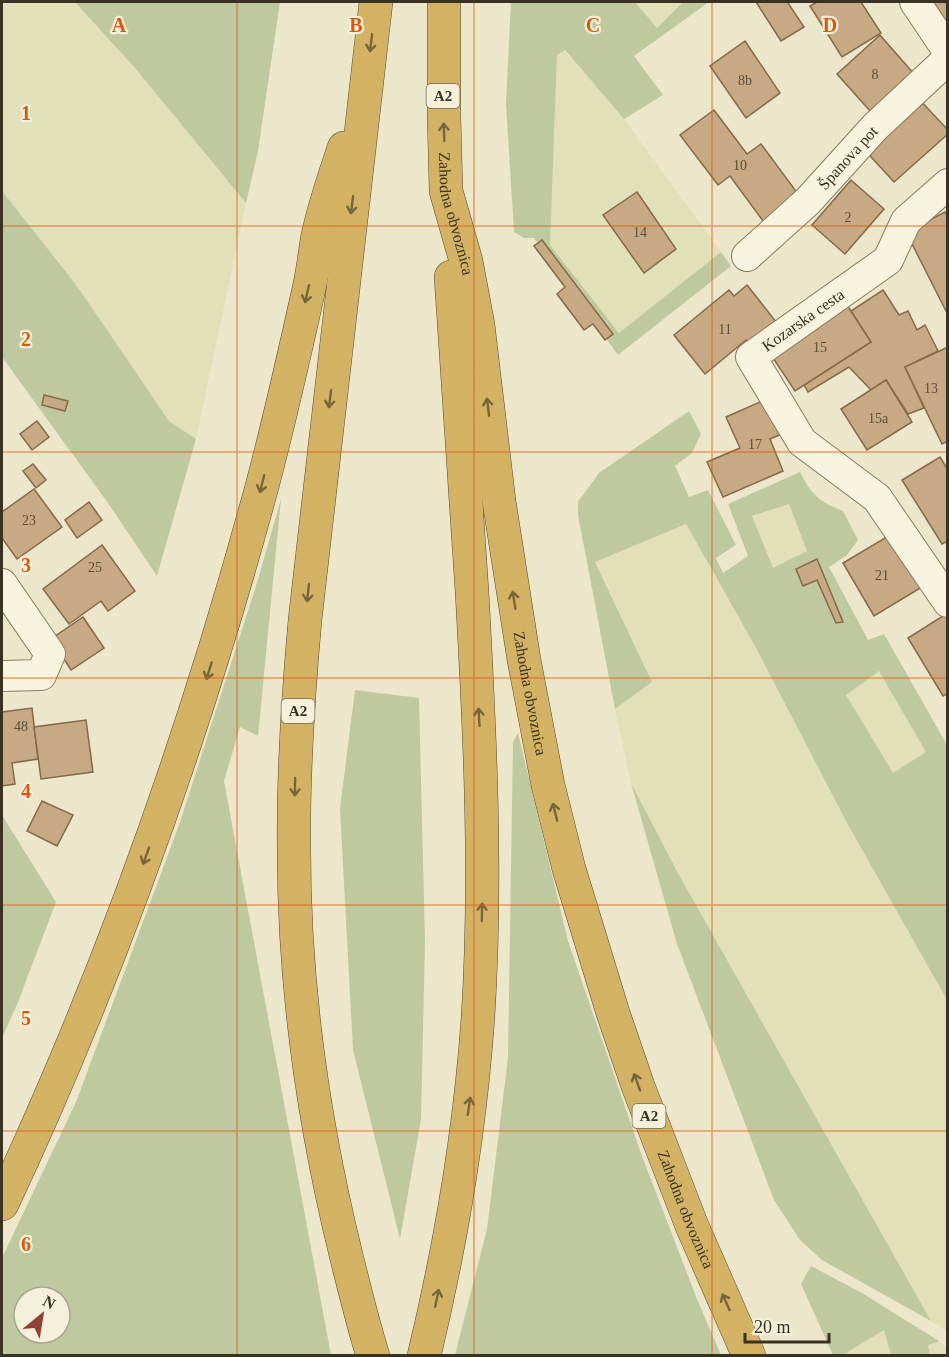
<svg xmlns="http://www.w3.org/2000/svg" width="949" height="1357" viewBox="0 0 949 1357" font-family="'Times New Roman',serif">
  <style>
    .farmland { fill: #e1e0b9 }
    .green { fill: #bec99f; fill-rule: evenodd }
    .building { fill: #c7a984; stroke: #856948; stroke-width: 1.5 }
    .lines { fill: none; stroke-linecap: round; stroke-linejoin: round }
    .minor-casing { stroke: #877b60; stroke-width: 32 }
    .highway-casing { stroke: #564934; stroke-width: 34 }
    .minor { stroke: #f7f3de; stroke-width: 30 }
    .highway { stroke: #d3b264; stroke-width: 33 }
    .oneway { stroke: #77653c }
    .grid { fill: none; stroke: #df570d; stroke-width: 1.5; stroke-opacity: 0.55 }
    .labels { text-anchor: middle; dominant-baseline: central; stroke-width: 4.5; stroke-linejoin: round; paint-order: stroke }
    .number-label { font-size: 14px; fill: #5c4f3a }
    .shield { fill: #f4f0da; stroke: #716a59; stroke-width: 1.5 }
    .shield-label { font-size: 15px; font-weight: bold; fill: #393122 }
    .street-label { font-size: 16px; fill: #393122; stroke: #f4f0da }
    .grid-label { font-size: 20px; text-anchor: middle; font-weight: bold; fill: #df570d; stroke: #f4f0da; stroke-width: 4.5; stroke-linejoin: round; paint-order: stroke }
  </style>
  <rect width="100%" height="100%" fill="#ece7cb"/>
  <g class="farmland">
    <polygon points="2,2 75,2 135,68 246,203 196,439 169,421 77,286 2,191"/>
    <polygon points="635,2 683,2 657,28"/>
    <polygon points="564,50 624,119 721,252 619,333 550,245 557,55"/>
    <polygon points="789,504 807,551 773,569 752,516"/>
    <polygon points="686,524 755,646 847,823 947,1000 948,1329 945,1330 931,1321 679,875 631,783 615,709 652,682 595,561"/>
    <polygon points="879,671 927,752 893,773 845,694"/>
    <polygon points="884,1330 891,1355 843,1355"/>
    <polygon points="939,1341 947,1348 947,1355 930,1355 928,1344"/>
  </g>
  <g class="green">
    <polygon points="75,2 280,2 258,151 246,203 135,68"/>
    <polygon points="511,2 635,2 657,28 683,2 709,2 634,56 663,95 624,119 565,50 557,55 550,245 619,333 721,252 731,266 618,355 534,238 524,238 514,232 506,104"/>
    <polygon points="2,191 77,286 169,421 196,439 157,576 108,503 2,357"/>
    <path d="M689 411 701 434 692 453 675 466 689 497 708 490 736 545 716 558 723 573 748 556 728 504 800 472C812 495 818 501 843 511L858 540 847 555 829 567 868 640 884 634 947 745V1000L847 823 755 646 686 524 595 562 652 682 615 709 578 515V502L599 473ZM789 504 807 551 773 568 752 516ZM879 671 926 752 893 773 846 695Z"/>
    <path d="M281 499 258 736 240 727 224 781 331 1355H2V1258L76 1102 179 825 256 586ZM24 1297H60V1333H24Z"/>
    <polygon points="355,690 419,698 425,941 421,1119 400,1239 353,1050 340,809"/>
    <polygon points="518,733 568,941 643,1159 697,1299 721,1355 455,1355 487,1229 508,1058 513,742"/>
    <polygon points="631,783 679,875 931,1321 822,1260 800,1240 774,1200 677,944"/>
    <polygon points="2,815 56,902 18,1002 2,1038"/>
    <polygon points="811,1266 862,1293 939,1341 928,1345 930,1355 891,1355 884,1330 843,1355 833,1355 801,1284"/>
  </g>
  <g class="building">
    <polygon points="756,2 791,2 788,3 804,27 781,41"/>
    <polygon points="817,2 861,2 881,33 842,57 810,6"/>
    <polygon points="926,2 948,2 948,31"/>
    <polygon points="880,35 914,74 871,112 837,74"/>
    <polygon points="745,41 780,93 746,118 710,66"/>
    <polygon points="916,96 948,130 948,134 894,182 861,146"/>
    <polygon points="714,110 747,154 761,144 801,198 766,225 730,176 718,185 680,135"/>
    <polygon points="851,180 884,209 845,254 812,225"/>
    <polygon points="637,192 676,249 644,273 603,215"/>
    <polygon points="945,212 948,217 948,315 906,232"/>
    <polygon points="542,240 613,334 605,340 593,324 584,330 557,294 565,287 534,246"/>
    <polygon points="747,285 777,323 749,344 746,340 705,374 674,335 729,290 734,296"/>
    <polygon points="883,290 899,315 908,311 917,330 925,325 938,351 905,367 924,408 908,414 886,380 871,390 849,367 808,392 804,385 871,342 851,311"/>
    <polygon points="845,302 871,342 795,391 769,352"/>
    <polygon points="948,347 948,441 942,444 905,367"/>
    <polygon points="886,380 912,422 867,450 841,409"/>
    <polygon points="44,395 68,401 65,411 42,405"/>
    <polygon points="769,398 784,433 770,439 783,471 723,497 707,462 740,448 726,417"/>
    <polygon points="37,421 49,437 32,450 20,434"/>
    <polygon points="940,457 948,470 948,541 942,544 902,480"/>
    <polygon points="33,464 46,480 36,488 23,471"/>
    <polygon points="34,489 62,527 17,559 2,538 2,512"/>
    <polygon points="89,502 102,520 77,538 65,520"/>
    <polygon points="890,535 922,587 874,616 843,563"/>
    <polygon points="102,545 135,591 108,611 101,601 69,624 43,589"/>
    <polygon points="817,559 843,622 836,623 817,580 803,586 796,569"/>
    <polygon points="946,614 948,617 948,693 943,696 908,638"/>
    <polygon points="83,617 104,648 71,670 51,639"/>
    <polygon points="32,708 38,759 12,763 15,784 2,786 2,712"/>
    <polygon points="86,720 93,772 41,779 34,727"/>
    <polygon points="42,801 73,815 57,846 27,831"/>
  </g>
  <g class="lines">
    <g class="minor-casing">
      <g id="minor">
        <polyline points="915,2 948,51"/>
        <polyline points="948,184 906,221 888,260 751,357 802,442 877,498 948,602"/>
        <path id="s1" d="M747 256 808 201 875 127 948 59"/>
        <polyline points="2,584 50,654 41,675 2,676"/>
      </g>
    </g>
    <g class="highway-casing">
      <g id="highway">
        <path id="s2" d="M444 2V116L446 191 466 261 478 325 499 501 524 660 548 785 569 869 613 1013 638 1086 692 1226 749 1356"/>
        <path d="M2 1204C108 978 192 742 258 501 278 429 294 356 310 284 313 269 315 254 317 240 323 209 334 178 344 148"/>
        <path d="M373 1356C363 1324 355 1291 347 1259 314 1126 294 989 294 851 293 774 298 697 305 620L376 2"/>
        <path d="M424 1356C451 1244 470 1131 478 1017 487 876 480 734 472 592 465 487 458 382 451 277"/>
      </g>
    </g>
    <use href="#minor" class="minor"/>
    <use href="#highway" class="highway"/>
  </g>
  <defs><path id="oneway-shaft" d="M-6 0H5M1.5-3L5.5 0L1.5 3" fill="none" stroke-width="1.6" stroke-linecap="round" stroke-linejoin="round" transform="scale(1.5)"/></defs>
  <g class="oneway">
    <use href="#oneway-shaft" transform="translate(371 43) rotate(97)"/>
    <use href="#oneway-shaft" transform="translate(444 132) rotate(-92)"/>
    <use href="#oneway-shaft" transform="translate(352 205) rotate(97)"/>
    <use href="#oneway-shaft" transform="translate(307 294) rotate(103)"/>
    <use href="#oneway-shaft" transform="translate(330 399) rotate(97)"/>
    <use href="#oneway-shaft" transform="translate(488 407) rotate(-97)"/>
    <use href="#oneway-shaft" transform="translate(262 484) rotate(104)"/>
    <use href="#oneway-shaft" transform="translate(308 593) rotate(96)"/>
    <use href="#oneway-shaft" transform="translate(514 600) rotate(-99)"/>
    <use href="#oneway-shaft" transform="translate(209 671) rotate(107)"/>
    <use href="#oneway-shaft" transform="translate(479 717) rotate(-93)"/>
    <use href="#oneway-shaft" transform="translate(295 787) rotate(91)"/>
    <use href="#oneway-shaft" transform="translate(555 812) rotate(-104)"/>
    <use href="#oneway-shaft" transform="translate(146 856) rotate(110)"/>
    <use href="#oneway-shaft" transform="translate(482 912) rotate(-89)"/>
    <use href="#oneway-shaft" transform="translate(637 1082) rotate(-110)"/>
    <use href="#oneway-shaft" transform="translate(469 1106) rotate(-82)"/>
    <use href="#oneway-shaft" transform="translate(437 1298) rotate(-78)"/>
    <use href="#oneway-shaft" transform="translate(726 1302) rotate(-114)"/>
  </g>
  <path class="grid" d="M237 2V1356M474 2V1356M712 2V1356M2 226H948M2 452H948M2 678H948M2 905H948M2 1131H948"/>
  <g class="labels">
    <g class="number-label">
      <text x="875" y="74">8</text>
      <text x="745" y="80">8b</text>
      <text x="740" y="165">10</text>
      <text x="848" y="217">2</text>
      <text x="640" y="232">14</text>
      <text x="725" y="329">11</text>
      <text x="820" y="347">15</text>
      <text x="931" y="388">13</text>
      <text x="878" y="418">15a</text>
      <text x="755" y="444">17</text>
      <text x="29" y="520">23</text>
      <text x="95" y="567">25</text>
      <text x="882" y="575">21</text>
      <text x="21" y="726">48</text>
    </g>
    <g class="shield">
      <rect x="426.5" y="84" width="33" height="24" rx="4.5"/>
      <rect x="281.5" y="699" width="33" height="24" rx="4.5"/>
      <rect x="632.5" y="1104" width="33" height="24" rx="4.5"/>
    </g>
    <g class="shield-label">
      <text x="443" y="96">A2</text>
      <text x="298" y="711">A2</text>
      <text x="649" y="1116">A2</text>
    </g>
    <g class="street-label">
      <text stroke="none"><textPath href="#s1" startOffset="141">Španova pot</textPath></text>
      <text stroke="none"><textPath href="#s2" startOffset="213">Zahodna obvoznica</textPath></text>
      <text transform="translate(803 320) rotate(-35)">Kozarska cesta</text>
      <text stroke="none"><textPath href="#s2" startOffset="699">Zahodna obvoznica</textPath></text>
      <text stroke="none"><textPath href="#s2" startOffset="1239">Zahodna obvoznica</textPath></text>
    </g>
  </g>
  <g class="grid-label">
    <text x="119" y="32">A</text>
    <text x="356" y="32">B</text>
    <text x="593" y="32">C</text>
    <text x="830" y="32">D</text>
    <text x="26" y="120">1</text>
    <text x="26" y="346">2</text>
    <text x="26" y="572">3</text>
    <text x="26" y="798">4</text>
    <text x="26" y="1025">5</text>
    <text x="26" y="1251">6</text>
  </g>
  <rect width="949" height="1357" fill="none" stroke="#393122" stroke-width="6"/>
  <g transform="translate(42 1315) rotate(30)"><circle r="28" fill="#f4f0da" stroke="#a9a490" stroke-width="1.5"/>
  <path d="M0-4.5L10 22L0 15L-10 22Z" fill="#924135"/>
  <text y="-9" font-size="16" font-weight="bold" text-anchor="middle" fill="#393122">N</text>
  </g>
  <path d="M745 1333v9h84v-9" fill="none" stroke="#393122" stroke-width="3"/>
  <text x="754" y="1333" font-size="18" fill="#393122" stroke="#f4f0da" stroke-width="4.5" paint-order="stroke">20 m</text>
</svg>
